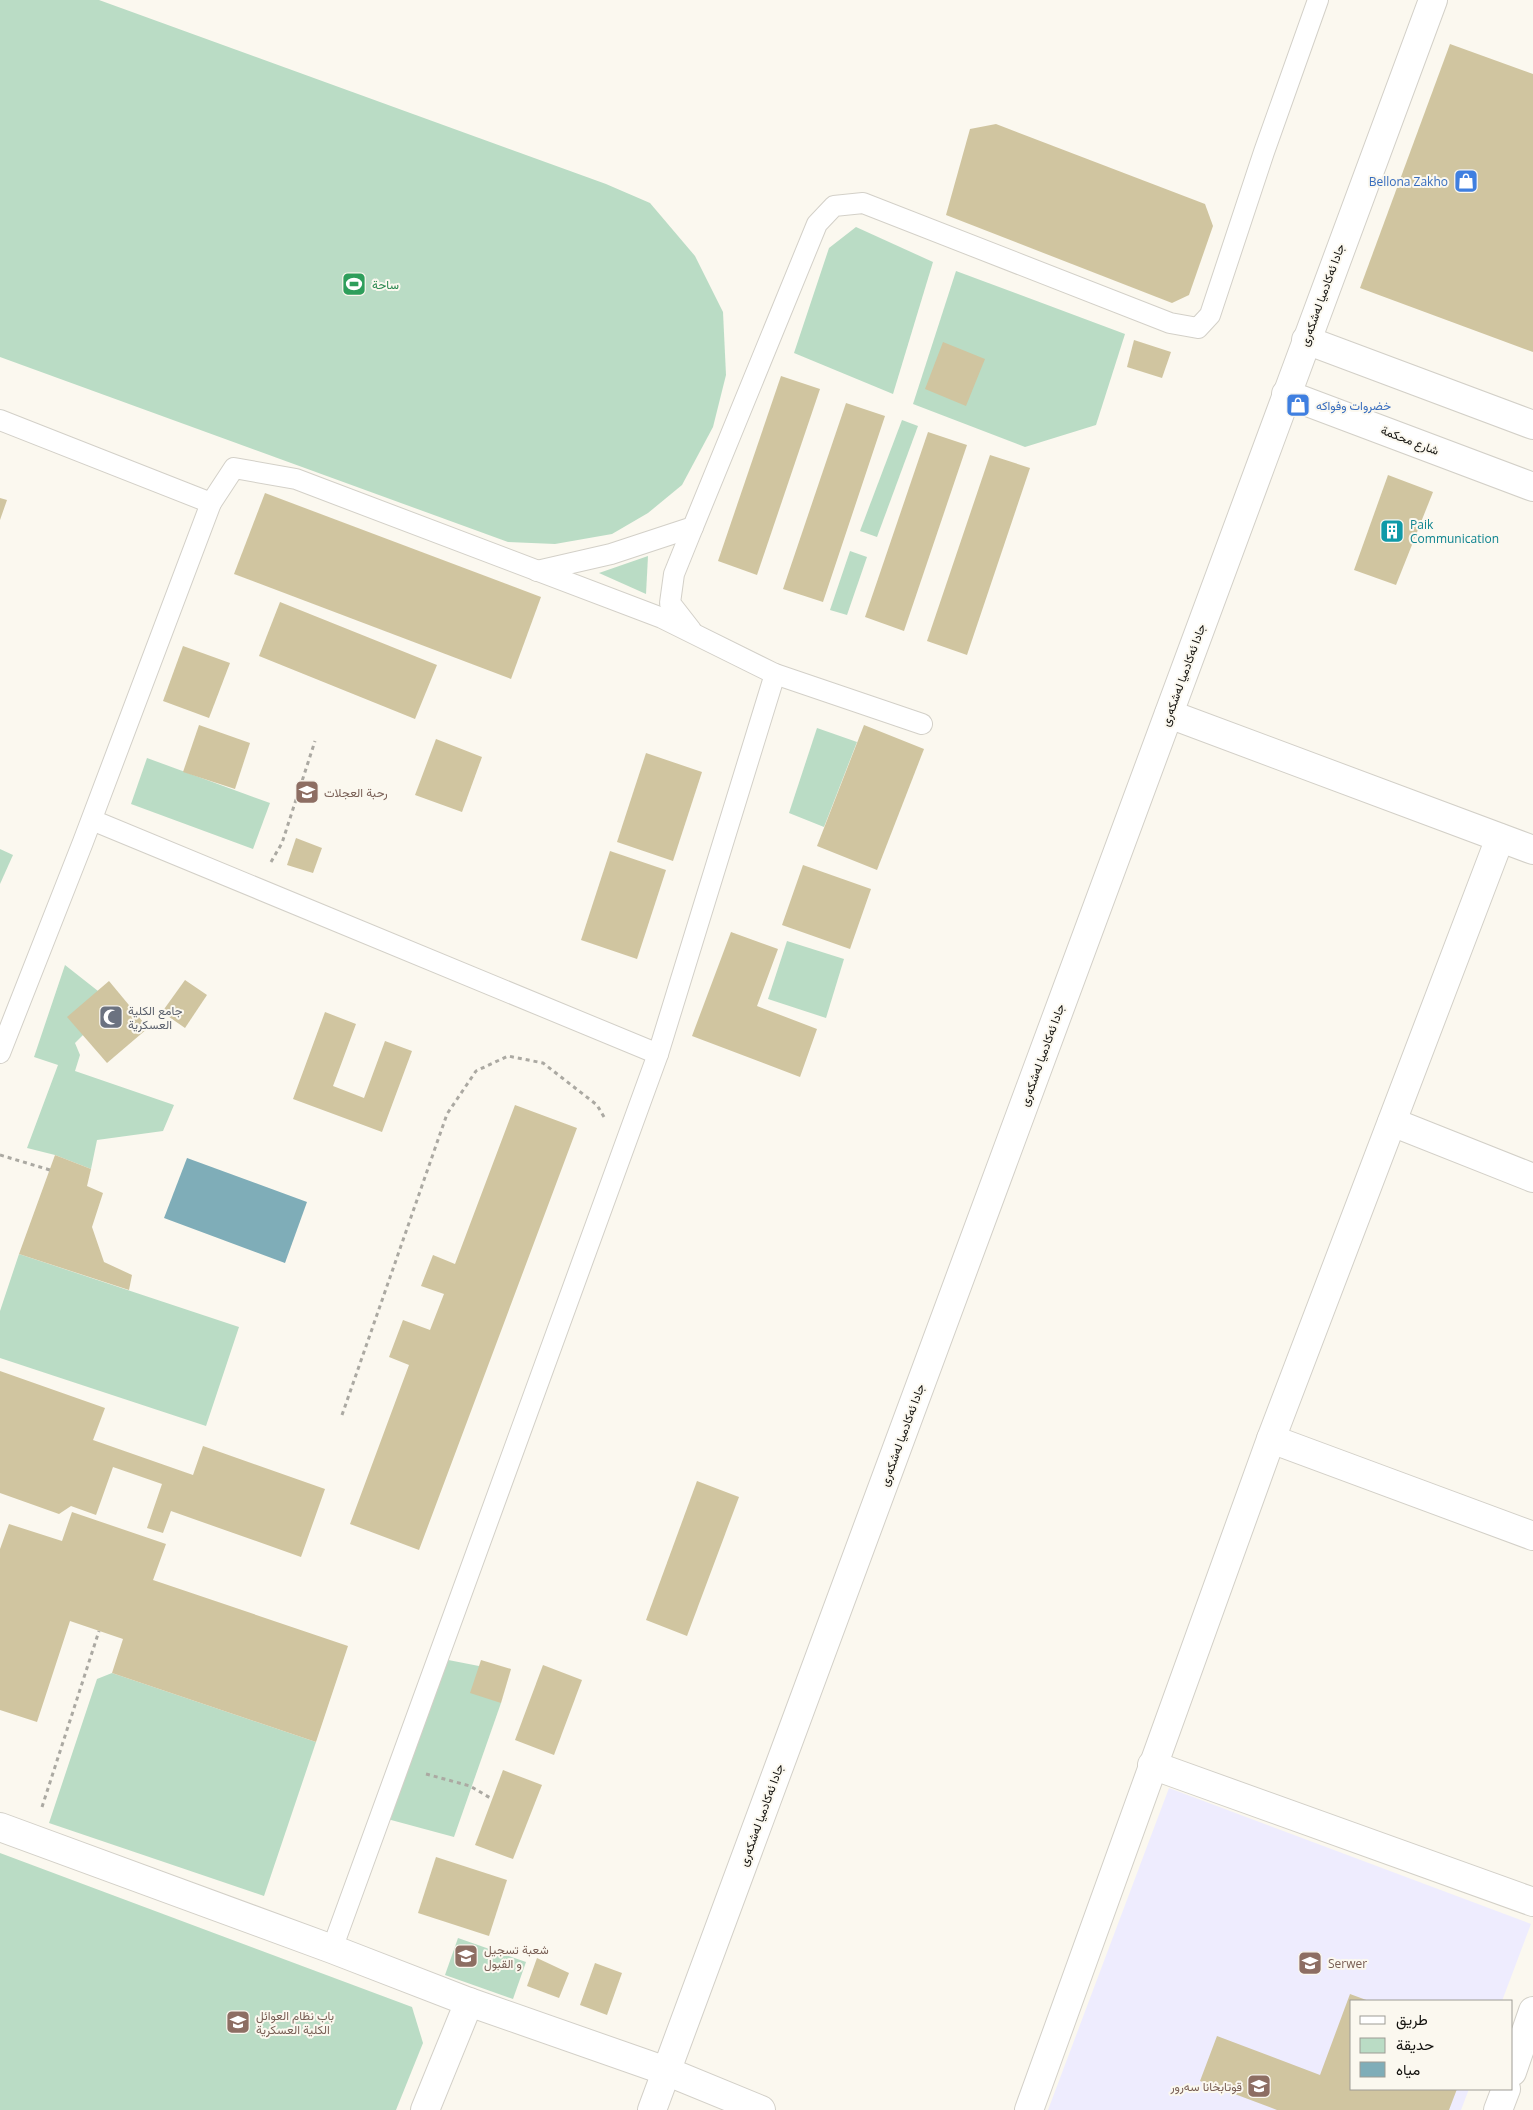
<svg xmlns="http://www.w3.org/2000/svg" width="1533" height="2110" viewBox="0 0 1533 2110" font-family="'Open Sans',Vazirmatn,sans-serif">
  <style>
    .education { fill: #eeecfe }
    .green { fill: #badcc5 }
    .water { fill: #7fadb8 }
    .building { fill: #d0c5a0 }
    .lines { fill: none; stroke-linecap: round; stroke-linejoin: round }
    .lane-casing { stroke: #d3d0c8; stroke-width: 22 }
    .street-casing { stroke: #d3d0c8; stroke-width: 30 }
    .secondary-casing { stroke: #d3d0c8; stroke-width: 30 }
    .path { stroke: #aba9a2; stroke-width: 3; stroke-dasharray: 4 4; stroke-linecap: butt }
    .lane { stroke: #fff; stroke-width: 20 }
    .street { stroke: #fff; stroke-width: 28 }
    .secondary { stroke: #fff; stroke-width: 28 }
    .labels { text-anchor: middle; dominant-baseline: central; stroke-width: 4; stroke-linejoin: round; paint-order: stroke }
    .shop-label { font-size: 12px; fill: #366cbe; stroke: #fbf8ef; text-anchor: end }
    .leisure-label { font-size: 12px; fill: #27864d; stroke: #fbf8ef; text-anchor: start }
    .street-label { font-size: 12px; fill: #12110e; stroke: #fbf8ef }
    .culture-label { font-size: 12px; fill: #0d838f; stroke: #fbf8ef; text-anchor: start }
    .education-label { font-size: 12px; fill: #785e54; stroke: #fbf8ef; text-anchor: start }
    .worship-label { font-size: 12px; fill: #5b616d; stroke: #fbf8ef; text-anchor: start }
  </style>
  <rect width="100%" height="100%" fill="#fbf8ef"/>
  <polygon class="education" points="1169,1788 1531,1924 1502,2001 1352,2001 1352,2089 1469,2089 1461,2110 1048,2110"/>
  <g class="green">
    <polygon points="0,0 99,0 606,184 650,203 695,256 723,312 726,375 713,427 682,485 648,513 612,534 555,544 508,542 0,357"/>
    <polygon points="856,227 933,262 893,394 794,353 829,248"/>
    <polygon points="956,271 1125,334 1096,425 1025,447 913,404"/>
    <polygon points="902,420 918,426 877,537 860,531"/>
    <polygon points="850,551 867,557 847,615 830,610"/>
    <polygon points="648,556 646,594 599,573"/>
    <polygon points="817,728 857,742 824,827 789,813"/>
    <polygon points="147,758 270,803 253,849 131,804"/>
    <polygon points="0,849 13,855 0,884"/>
    <polygon points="787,941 844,959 826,1018 768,999"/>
    <polygon points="65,965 98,991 83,1035 75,1043 80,1055 75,1071 174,1105 163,1131 97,1140 91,1169 55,1155 27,1148 58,1065 34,1057"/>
    <polygon points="19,1254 239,1327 206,1426 0,1358 0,1311"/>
    <polygon points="438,1658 479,1666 501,1703 454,1837 380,1817"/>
    <polygon points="112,1673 316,1742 264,1896 49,1823 97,1679"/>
    <polygon points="0,1853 412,2007 423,2043 396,2110 0,2110"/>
    <polygon points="458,1938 526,1962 513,1999 445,1975"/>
  </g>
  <polygon class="water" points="187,1158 307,1202 285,1263 164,1218"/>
  <g class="building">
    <polygon points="1450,44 1533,74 1533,352 1360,288"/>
    <polygon points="996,124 1205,204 1213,226 1189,295 1172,303 946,215 970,129"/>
    <polygon points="1134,340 1171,352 1162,378 1127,367"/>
    <polygon points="943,342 985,359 966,406 925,389"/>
    <polygon points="781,376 820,389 757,575 718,561"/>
    <polygon points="846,403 885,416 823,602 783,589"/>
    <polygon points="928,432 967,445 904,631 865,617"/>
    <polygon points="990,455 1030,468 967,655 927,641"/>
    <polygon points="1388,475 1433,492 1396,585 1354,570"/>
    <polygon points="265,493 541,597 511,679 234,574"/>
    <polygon points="0,498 7,500 0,520"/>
    <polygon points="280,602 437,665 415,719 259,656"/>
    <polygon points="183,646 230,663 209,718 163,701"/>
    <polygon points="199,725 250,743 235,789 183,772"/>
    <polygon points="864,725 924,749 877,870 817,846"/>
    <polygon points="436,739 482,757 462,812 415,795"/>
    <polygon points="646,753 702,772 673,861 617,842"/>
    <polygon points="296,838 322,848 313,873 287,865"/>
    <polygon points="610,851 666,870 637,959 581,940"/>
    <polygon points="803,865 871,889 850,949 782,925"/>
    <polygon points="731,932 778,949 757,1006 817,1029 800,1077 692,1036"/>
    <polygon points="185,980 207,995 185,1028 162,1012"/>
    <polygon points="109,981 148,1028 107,1063 67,1017"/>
    <polygon points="325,1012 356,1024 333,1086 364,1098 385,1041 412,1051 382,1132 293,1099"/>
    <polygon points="515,1105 577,1128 419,1550 350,1524 409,1365 389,1357 403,1320 430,1330 444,1294 421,1286 433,1255 455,1264"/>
    <polygon points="55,1155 91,1169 87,1186 103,1193 92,1227 104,1262 132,1275 129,1290 19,1254"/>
    <polygon points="0,1371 105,1408 93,1440 193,1475 203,1446 325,1489 301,1557 171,1511 163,1533 147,1528 162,1484 113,1467 96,1515 71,1506 59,1514 0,1493"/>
    <polygon points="697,1481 739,1497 687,1636 646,1620"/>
    <polygon points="72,1512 166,1544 153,1580 348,1646 316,1742 112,1673 123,1639 70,1621 37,1722 0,1710 0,1549 9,1524 62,1541"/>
    <polygon points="481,1660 511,1669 501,1703 470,1693"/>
    <polygon points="543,1665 582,1680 554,1755 515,1740"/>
    <polygon points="503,1770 542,1785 513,1859 475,1845"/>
    <polygon points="436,1857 507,1880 489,1936 418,1913"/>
    <polygon points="537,1958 569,1973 559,1998 527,1986"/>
    <polygon points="595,1963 622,1973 607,2015 580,2005"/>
    <polygon points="1350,1994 1369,2001 1352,2001 1352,2089 1457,2089 1449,2110 1277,2110 1200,2081 1217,2036 1320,2075"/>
  </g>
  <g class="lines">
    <g class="lane-casing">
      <g id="lane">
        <polyline points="0,420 211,503"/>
        <polyline points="537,571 611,554 693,527 817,224 834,206 863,203 1170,323 1198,328 1210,315 1264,152 1318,0"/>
        <polyline points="691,630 670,603 674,574 693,527"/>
        <polyline points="92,820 658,1054"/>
        <polyline points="0,1053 83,842 211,503 234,468 296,479 662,618 775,674 922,724"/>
        <polyline points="332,1949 658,1054 775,674"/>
      </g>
    </g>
    <g class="street-casing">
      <g id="street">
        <polyline points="1169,714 1533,850"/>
        <polyline points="1392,1122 1533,1178"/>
        <polyline points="1271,1439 1533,1536"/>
        <polyline points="1152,1765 1533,1902"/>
        <polyline points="0,1827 332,1949 469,2002 666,2071 761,2110"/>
        <polyline points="1512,2072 1533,2011"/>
        <polyline points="425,2110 469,2002"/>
        <polyline points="1029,2110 1271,1439 1500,838"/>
        <polyline points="1498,2110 1506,2089"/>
      </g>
    </g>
    <g class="secondary-casing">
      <g id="secondary">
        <polyline points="1306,340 1533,425"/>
        <polyline points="1286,394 1533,487"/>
        <polyline points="652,2110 1433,0"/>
      </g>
    </g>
    <g class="path">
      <polyline points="271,862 282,843 315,741"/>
      <polyline points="0,1155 50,1170"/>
      <polyline points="342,1415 447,1114 476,1071 508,1056 543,1063 597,1105 604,1117"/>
      <polyline points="426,1774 470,1786 492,1799"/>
      <polyline points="42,1807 99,1631"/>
    </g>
    <use href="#lane" class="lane"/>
    <use href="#street" class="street"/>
    <use href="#secondary" class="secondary"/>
  </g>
  <defs>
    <g id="shop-square" transform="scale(1.25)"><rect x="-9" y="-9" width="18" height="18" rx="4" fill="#3f7fe0" stroke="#fbf8ef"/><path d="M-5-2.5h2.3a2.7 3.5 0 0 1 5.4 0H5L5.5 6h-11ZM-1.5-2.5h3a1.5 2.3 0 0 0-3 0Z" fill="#fff"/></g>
    <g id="stadium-square" transform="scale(1.25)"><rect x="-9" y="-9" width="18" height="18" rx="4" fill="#2e9e5b" stroke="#fbf8ef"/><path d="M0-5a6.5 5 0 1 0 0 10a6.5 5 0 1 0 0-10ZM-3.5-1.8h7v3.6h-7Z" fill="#fff"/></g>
    <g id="building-square" transform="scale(1.25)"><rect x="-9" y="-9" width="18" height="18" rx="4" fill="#0f9aa8" stroke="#fbf8ef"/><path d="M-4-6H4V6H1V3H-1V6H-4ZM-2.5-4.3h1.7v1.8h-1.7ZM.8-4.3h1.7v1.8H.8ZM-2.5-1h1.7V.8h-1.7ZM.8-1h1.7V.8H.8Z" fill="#fff"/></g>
    <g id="university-square" transform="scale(1.25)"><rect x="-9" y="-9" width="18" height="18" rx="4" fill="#8d6e63" stroke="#fbf8ef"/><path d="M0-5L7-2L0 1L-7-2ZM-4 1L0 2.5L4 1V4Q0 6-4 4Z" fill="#fff"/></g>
    <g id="mosque-square" transform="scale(1.25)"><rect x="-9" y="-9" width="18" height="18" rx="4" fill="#6b7280" stroke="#fbf8ef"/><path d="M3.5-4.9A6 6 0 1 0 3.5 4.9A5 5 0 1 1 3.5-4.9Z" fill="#fff"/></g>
    <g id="school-square" transform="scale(1.25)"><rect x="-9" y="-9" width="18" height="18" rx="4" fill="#8d6e63" stroke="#fbf8ef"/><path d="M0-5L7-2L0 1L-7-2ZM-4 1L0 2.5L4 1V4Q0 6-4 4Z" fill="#fff"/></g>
  </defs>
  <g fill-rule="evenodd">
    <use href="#shop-square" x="1466" y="181"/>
    <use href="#stadium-square" x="354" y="284"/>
    <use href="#shop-square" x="1298" y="405"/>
    <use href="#building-square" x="1392" y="531"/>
    <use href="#university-square" x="307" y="792"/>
    <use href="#mosque-square" x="111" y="1017"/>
    <use href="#university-square" x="466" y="1956"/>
    <use href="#school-square" x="1310" y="1963"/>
    <use href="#university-square" x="238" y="2022"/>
    <use href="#school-square" x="1259" y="2086"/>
  </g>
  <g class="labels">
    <g class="shop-label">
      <text x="1448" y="181">Bellona Zakho</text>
      <text x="1316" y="405" text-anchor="start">خضروات وفواكه</text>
    </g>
    <g class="leisure-label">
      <text x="372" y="284">ساحة</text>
    </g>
    <g class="street-label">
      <text transform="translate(1322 295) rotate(-70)">جادا ئه‌كادميا له‌شكه‌رى</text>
      <text transform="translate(1410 440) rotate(21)">شارع محكمة</text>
      <text transform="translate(1183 675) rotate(-70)">جادا ئه‌كادميا له‌شكه‌رى</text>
      <text transform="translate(1042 1055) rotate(-70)">جادا ئه‌كادميا له‌شكه‌رى</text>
      <text transform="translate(902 1435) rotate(-70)">جادا ئه‌كادميا له‌شكه‌رى</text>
      <text transform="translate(761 1815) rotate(-70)">جادا ئه‌كادميا له‌شكه‌رى</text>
    </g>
    <g class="culture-label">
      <text x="1410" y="524">Paik<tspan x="1410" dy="14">Communication</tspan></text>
    </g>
    <g class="education-label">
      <text x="324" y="792">رحبة العجلات</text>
      <text x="484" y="1949">شعبة تسجيل<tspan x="484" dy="14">و القبول</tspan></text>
      <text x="1328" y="1963">Serwer</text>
      <text x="256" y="2015">باب نظام العوائل<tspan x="256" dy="14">الكلية العسكرية</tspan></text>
      <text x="1242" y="2086" text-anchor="end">قوتابخانا سه‌رور</text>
    </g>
    <g class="worship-label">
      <text x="128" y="1010">جامع الكلية<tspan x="128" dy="14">العسكرية</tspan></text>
    </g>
  </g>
  <rect x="1350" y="2000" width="162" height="90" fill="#fbf8ef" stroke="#9e9c95"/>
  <rect x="1360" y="2016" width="25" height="8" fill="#ffffff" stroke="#9e9c95"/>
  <text x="1396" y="2025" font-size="15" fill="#12110e">طريق</text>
  <rect x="1360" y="2038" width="25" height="15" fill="#badcc5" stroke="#9e9c95"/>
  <text x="1396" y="2050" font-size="15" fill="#12110e">حديقة</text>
  <rect x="1360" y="2062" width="25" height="15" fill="#7fadb8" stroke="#9e9c95"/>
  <text x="1396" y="2075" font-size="15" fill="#12110e">مياه</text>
</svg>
